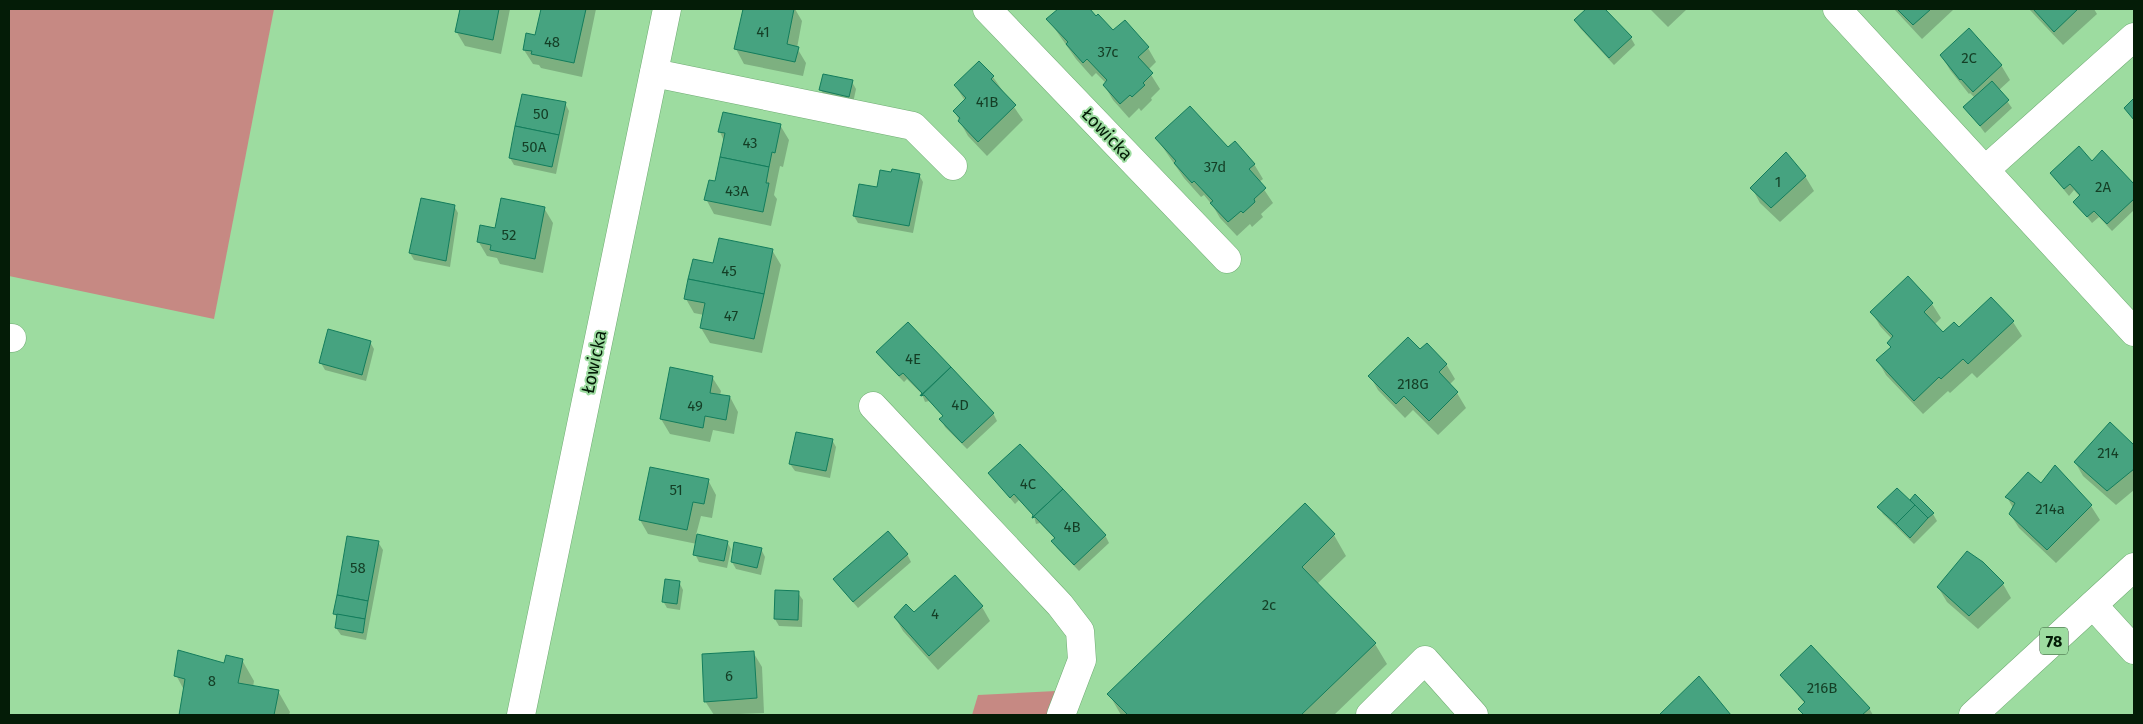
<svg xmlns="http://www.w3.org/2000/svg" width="2143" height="724" viewBox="0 0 2143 724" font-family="'Fira Sans',sans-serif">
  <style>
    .green { fill: #c68983 }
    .shadow { fill: #0003 }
    .building { fill: #46a380; stroke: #137d5c }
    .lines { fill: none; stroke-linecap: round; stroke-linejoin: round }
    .minor-casing { stroke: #6fac73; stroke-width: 29 }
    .major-casing { stroke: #6fac73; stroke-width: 29 }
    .minor { stroke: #fff; stroke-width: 28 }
    .major { stroke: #fff; stroke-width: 28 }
    .labels { text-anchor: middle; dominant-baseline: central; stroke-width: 4; stroke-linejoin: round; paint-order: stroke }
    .number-label { font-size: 15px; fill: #143e25 }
    .shield { fill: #9ddca0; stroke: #325635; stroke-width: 1 }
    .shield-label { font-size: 16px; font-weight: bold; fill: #041c07 }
    .street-label { font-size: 18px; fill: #041c07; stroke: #9ddca0 }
  </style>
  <rect width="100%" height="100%" fill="#9ddca0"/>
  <g class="green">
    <polygon points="9,9 274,9 214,319 9,276"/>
    <polygon points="1056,691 1049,715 972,715 978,695"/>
  </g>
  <g class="shadow">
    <polygon points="462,9 510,9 501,54 465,46 456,31"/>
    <polygon points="542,9 596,9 582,77 541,68 539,65 533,64 524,50 536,37"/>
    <polygon points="744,9 795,9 802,21 797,48 806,63 803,76 744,64 736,49"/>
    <polygon points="1059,9 1088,9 1113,32 1148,48 1156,62 1148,70 1160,89 1151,98 1152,100 1141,111 1139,108 1129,118 1113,100 1104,85 1106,83 1096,73 1092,77 1076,59 1048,19"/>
    <polygon points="1588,9 1603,9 1631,38 1635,45 1614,65 1580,28 1575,20"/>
    <polygon points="1650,9 1687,9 1668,27"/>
    <polygon points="1894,9 1952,9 1953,10 1922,39"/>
    <polygon points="2029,9 2094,9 2097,14 2063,45"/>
    <polygon points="1941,55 2001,65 2010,80 1999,90 2012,108 1985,133 1965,107 1975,98 1970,93 1969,94 1950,70"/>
    <polygon points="979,63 993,77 1023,120 987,156 968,136 954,111 965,101 955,85"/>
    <polygon points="852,82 856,89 853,103 825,97 821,90"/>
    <polygon points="523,95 565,103 569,111 556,174 514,165 510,158"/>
    <polygon points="780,125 789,140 783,167 780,166 774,195 777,199 771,226 714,214 706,199 716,182 724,141 720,132"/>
    <polygon points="1157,139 1228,149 1254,164 1263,179 1259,182 1273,203 1261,214 1263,217 1252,227 1250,224 1237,236 1220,218 1213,206 1204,195 1201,197 1184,178"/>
    <polygon points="2102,152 2134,186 2134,210 2112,231 2099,217 2092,223 2075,202 2080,197 2074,190 2069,196 2051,174 2092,162"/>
    <polygon points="919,175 923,182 913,233 858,223 854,216 878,189"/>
    <polygon points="1805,176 1814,191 1780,222 1760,203 1752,188"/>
    <polygon points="454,206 458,213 450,267 414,260 410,253"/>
    <polygon points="544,208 553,223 543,273 500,264 497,258 487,256 478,241 496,229"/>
    <polygon points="772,250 781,265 762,353 710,343 701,328 704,315 694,313 686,299 714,265"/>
    <polygon points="1908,278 1932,304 1941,318 1934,325 1943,334 1958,329 1991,298 2013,322 2022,336 1977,378 1972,373 1950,393 1948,391 1923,414 1886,375 1878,361 1891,348 1888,343 1892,339 1880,326 1872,312"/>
    <polygon points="908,323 993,413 997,421 967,449 945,427 941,419 944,417 929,401 925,402 922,394 907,379 904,382 882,359 877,352"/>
    <polygon points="370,342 374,349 366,381 325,370 321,363"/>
    <polygon points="1420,351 1446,364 1455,379 1449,385 1457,393 1466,408 1438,435 1413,410 1405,418 1378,390 1370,376"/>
    <polygon points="712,377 721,391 720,396 730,397 738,412 734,434 713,430 710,442 670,434 661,419"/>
    <polygon points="2110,423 2134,447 2134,490 2116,505 2083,476 2075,462"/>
    <polygon points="832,440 836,447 830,478 795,471 790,464"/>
    <polygon points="2055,467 2091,506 2100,520 2056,563 2019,528 2010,514 2013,508 2007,497 2042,485"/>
    <polygon points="990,474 1105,535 1109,543 1079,571 1057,548 1053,541 1055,539 1040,523 1036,524 1034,516 1019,500 1015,504"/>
    <polygon points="708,480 716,495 712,518 701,516 696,535 727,542 731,549 727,568 699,562 695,554 697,544 648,534 640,520"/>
    <polygon points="1915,496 1933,514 1937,521 1914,544 1883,514 1879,507 1910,501"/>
    <polygon points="1305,505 1334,535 1346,556 1317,584 1375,644 1387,664 1334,715 1121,715 1109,694"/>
    <polygon points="378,542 383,550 366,640 341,635 336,628 338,619 334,613"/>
    <polygon points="761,549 765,557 761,575 736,569 732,562"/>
    <polygon points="907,554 911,562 858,608 834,580"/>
    <polygon points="679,582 683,590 680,610 667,608 663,601"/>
    <polygon points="2003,584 2011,598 1978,629 1947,602 1938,587"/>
    <polygon points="798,593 803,600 802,627 779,626 775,619"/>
    <polygon points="982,607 990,621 938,670 903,631 895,617"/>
    <polygon points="753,652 762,667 764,713 714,715 705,701"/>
    <polygon points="242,660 254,681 253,687 278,691 290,712 289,715 181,715 184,690 176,675"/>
    <polygon points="1781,675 1869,708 1873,715 1803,715 1800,709 1805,704"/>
    <polygon points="1699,678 1730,715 1661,715"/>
  </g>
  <g class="building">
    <polygon points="460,9 499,9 493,40 455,32"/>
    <polygon points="541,9 586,9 574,63 531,54 532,51 523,50 526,33 535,35"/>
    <polygon points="743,9 794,9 787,44 799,47 795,62 734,49"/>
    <polygon points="1058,9 1090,9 1096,16 1098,14 1113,30 1125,20 1149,47 1138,57 1153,73 1143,83 1145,85 1132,97 1130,95 1120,104 1103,85 1107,80 1087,59 1083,63 1066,44 1068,42 1046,19"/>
    <polygon points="1586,9 1605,9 1632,37 1609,58 1574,20"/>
    <polygon points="1897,9 1931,9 1913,25"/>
    <polygon points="2033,9 2078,9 2054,32"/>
    <polygon points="1969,28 2002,65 1973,92 1961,79 1960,80 1940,55"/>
    <polygon points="979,61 994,76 991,79 1016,105 978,142 958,121 960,118 953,111 966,98 954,85"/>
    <polygon points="823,74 853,80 849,97 819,90"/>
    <polygon points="1992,81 2009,100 1980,126 1963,107"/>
    <polygon points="522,94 566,102 559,135 515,126"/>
    <polygon points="2134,98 2134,120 2124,108"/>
    <polygon points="1190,106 1228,147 1235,141 1255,164 1249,169 1266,188 1254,199 1255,202 1243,213 1241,211 1228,222 1210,203 1213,201 1194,181 1192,183 1174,163 1176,161 1155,138"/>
    <polygon points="723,112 781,124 775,153 772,152 769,167 720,157 725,133 718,132"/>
    <polygon points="515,126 559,135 552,167 509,158"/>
    <polygon points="2079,146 2092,161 2102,150 2134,184 2134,199 2107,224 2094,211 2087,217 2073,202 2080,195 2070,184 2064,189 2050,173"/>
    <polygon points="1786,152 1806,176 1771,208 1750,188"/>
    <polygon points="720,157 769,167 766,183 769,183 763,212 704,200 709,180 715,181"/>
    <polygon points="892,169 920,174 909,226 853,216 859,184 877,187 880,170 891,172"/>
    <polygon points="421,198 455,205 446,261 409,253"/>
    <polygon points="501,198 545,207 535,259 490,250 491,245 477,242 480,225 495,228"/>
    <polygon points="719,238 773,249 764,294 688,279 693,259 713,263"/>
    <polygon points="1908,276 1933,303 1924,312 1943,332 1954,322 1959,327 1991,297 2014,321 1968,364 1963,359 1941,379 1939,377 1914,401 1876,360 1891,347 1887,343 1893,336 1870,312"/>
    <polygon points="688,279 764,294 754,339 700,328 705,303 684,299"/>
    <polygon points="908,322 951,367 920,396 922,393 903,373 899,376 876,352"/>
    <polygon points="328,329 371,341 362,375 319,363"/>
    <polygon points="1408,337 1420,349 1427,343 1447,364 1439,372 1458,392 1429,421 1404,396 1396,404 1368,376"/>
    <polygon points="670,367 713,376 710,393 730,396 726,420 705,416 703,428 660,419"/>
    <polygon points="951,367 994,413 962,443 939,419 943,416 924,395 921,396"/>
    <polygon points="2110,422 2134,445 2134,469 2107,491 2074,462"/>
    <polygon points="796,432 833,439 826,471 789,464"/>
    <polygon points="1020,444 1063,489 1032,518 1033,515 1014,494 1010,498 988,473"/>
    <polygon points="2055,465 2092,505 2047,550 2009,514 2015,503 2005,497 2028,472 2041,483"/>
    <polygon points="650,467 709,479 704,504 693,502 687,530 639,520"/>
    <polygon points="1897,488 1915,505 1896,524 1877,507"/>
    <polygon points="1063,489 1106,535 1074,565 1051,541 1055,538 1035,517 1032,518"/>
    <polygon points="1915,494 1934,513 1928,518 1910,500"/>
    <polygon points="1305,503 1335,534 1302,567 1376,643 1301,715 1128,715 1107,694"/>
    <polygon points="1915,505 1928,518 1910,538 1896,524"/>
    <polygon points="888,531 908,554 853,602 833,579"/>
    <polygon points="697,534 728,541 724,561 693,555"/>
    <polygon points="347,536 379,541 368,601 337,595"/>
    <polygon points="734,542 762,548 757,568 731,562"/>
    <polygon points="1967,551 1983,562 2004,583 1969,616 1937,587"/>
    <polygon points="955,575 983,606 929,656 894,617 906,604 914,612"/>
    <polygon points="665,579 680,581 677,604 662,602"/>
    <polygon points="775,590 799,591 798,620 774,619"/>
    <polygon points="337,595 368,601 365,619 333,614"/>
    <polygon points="337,614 365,619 363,633 335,628"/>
    <polygon points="1811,645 1870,708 1862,715 1804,715 1798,709 1805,702 1780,675"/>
    <polygon points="178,650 224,663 226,655 243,659 238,683 279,690 274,715 179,715 185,679 174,676"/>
    <polygon points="754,651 757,698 704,702 702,654"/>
    <polygon points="1699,676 1731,715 1659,715"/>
  </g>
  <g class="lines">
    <g class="minor-casing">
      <g id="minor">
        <polyline points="987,9 1227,259"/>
        <polyline points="1837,9 2134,332"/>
        <polyline points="654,73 913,126 953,166"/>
        <polyline points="1985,170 2134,37"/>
        <polyline points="9,338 12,338"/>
        <polyline points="873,406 1060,605 1080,631 1082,660 1061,715"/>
        <polyline points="2093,605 2134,650"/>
        <polyline points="521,715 667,9"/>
        <polyline points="1370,715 1425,660 1474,715"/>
      </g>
    </g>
    <g class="major-casing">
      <polyline id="major" points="1973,715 2134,567"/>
    </g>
    <use href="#minor" class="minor"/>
    <use href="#major" class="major"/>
  </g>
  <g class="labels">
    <g class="number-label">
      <text x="763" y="32">41</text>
      <text x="552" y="42">48</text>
      <text x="1108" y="52">37c</text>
      <text x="1969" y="58">2C</text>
      <text x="987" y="102">41B</text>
      <text x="541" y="114">50</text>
      <text x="750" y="143">43</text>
      <text x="534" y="147">50A</text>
      <text x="1215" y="167">37d</text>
      <text x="1778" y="182">1</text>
      <text x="2103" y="187">2A</text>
      <text x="737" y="191">43A</text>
      <text x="509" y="235">52</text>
      <text x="729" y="271">45</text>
      <text x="731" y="316">47</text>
      <text x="913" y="359">4E</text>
      <text x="1413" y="384">218G</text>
      <text x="960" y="405">4D</text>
      <text x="695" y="406">49</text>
      <text x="2108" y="453">214</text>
      <text x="1028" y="484">4C</text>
      <text x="676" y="490">51</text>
      <text x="2050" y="509">214a</text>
      <text x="1072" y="527">4B</text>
      <text x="358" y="568">58</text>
      <text x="1269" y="605">2c</text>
      <text x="935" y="614">4</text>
      <text x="729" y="676">6</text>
      <text x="212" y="681">8</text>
      <text x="1822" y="688">216B</text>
    </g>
    <rect class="shield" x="2040" y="627.5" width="28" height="27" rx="4"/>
    <g class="shield-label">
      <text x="2054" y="641">78</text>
    </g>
    <g class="street-label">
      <text transform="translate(1107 134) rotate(46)">Łowicka</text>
      <text transform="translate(594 362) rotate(-78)">Łowicka</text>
    </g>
  </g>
  <rect width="2143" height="724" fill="none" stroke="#041c07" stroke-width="20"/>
</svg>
